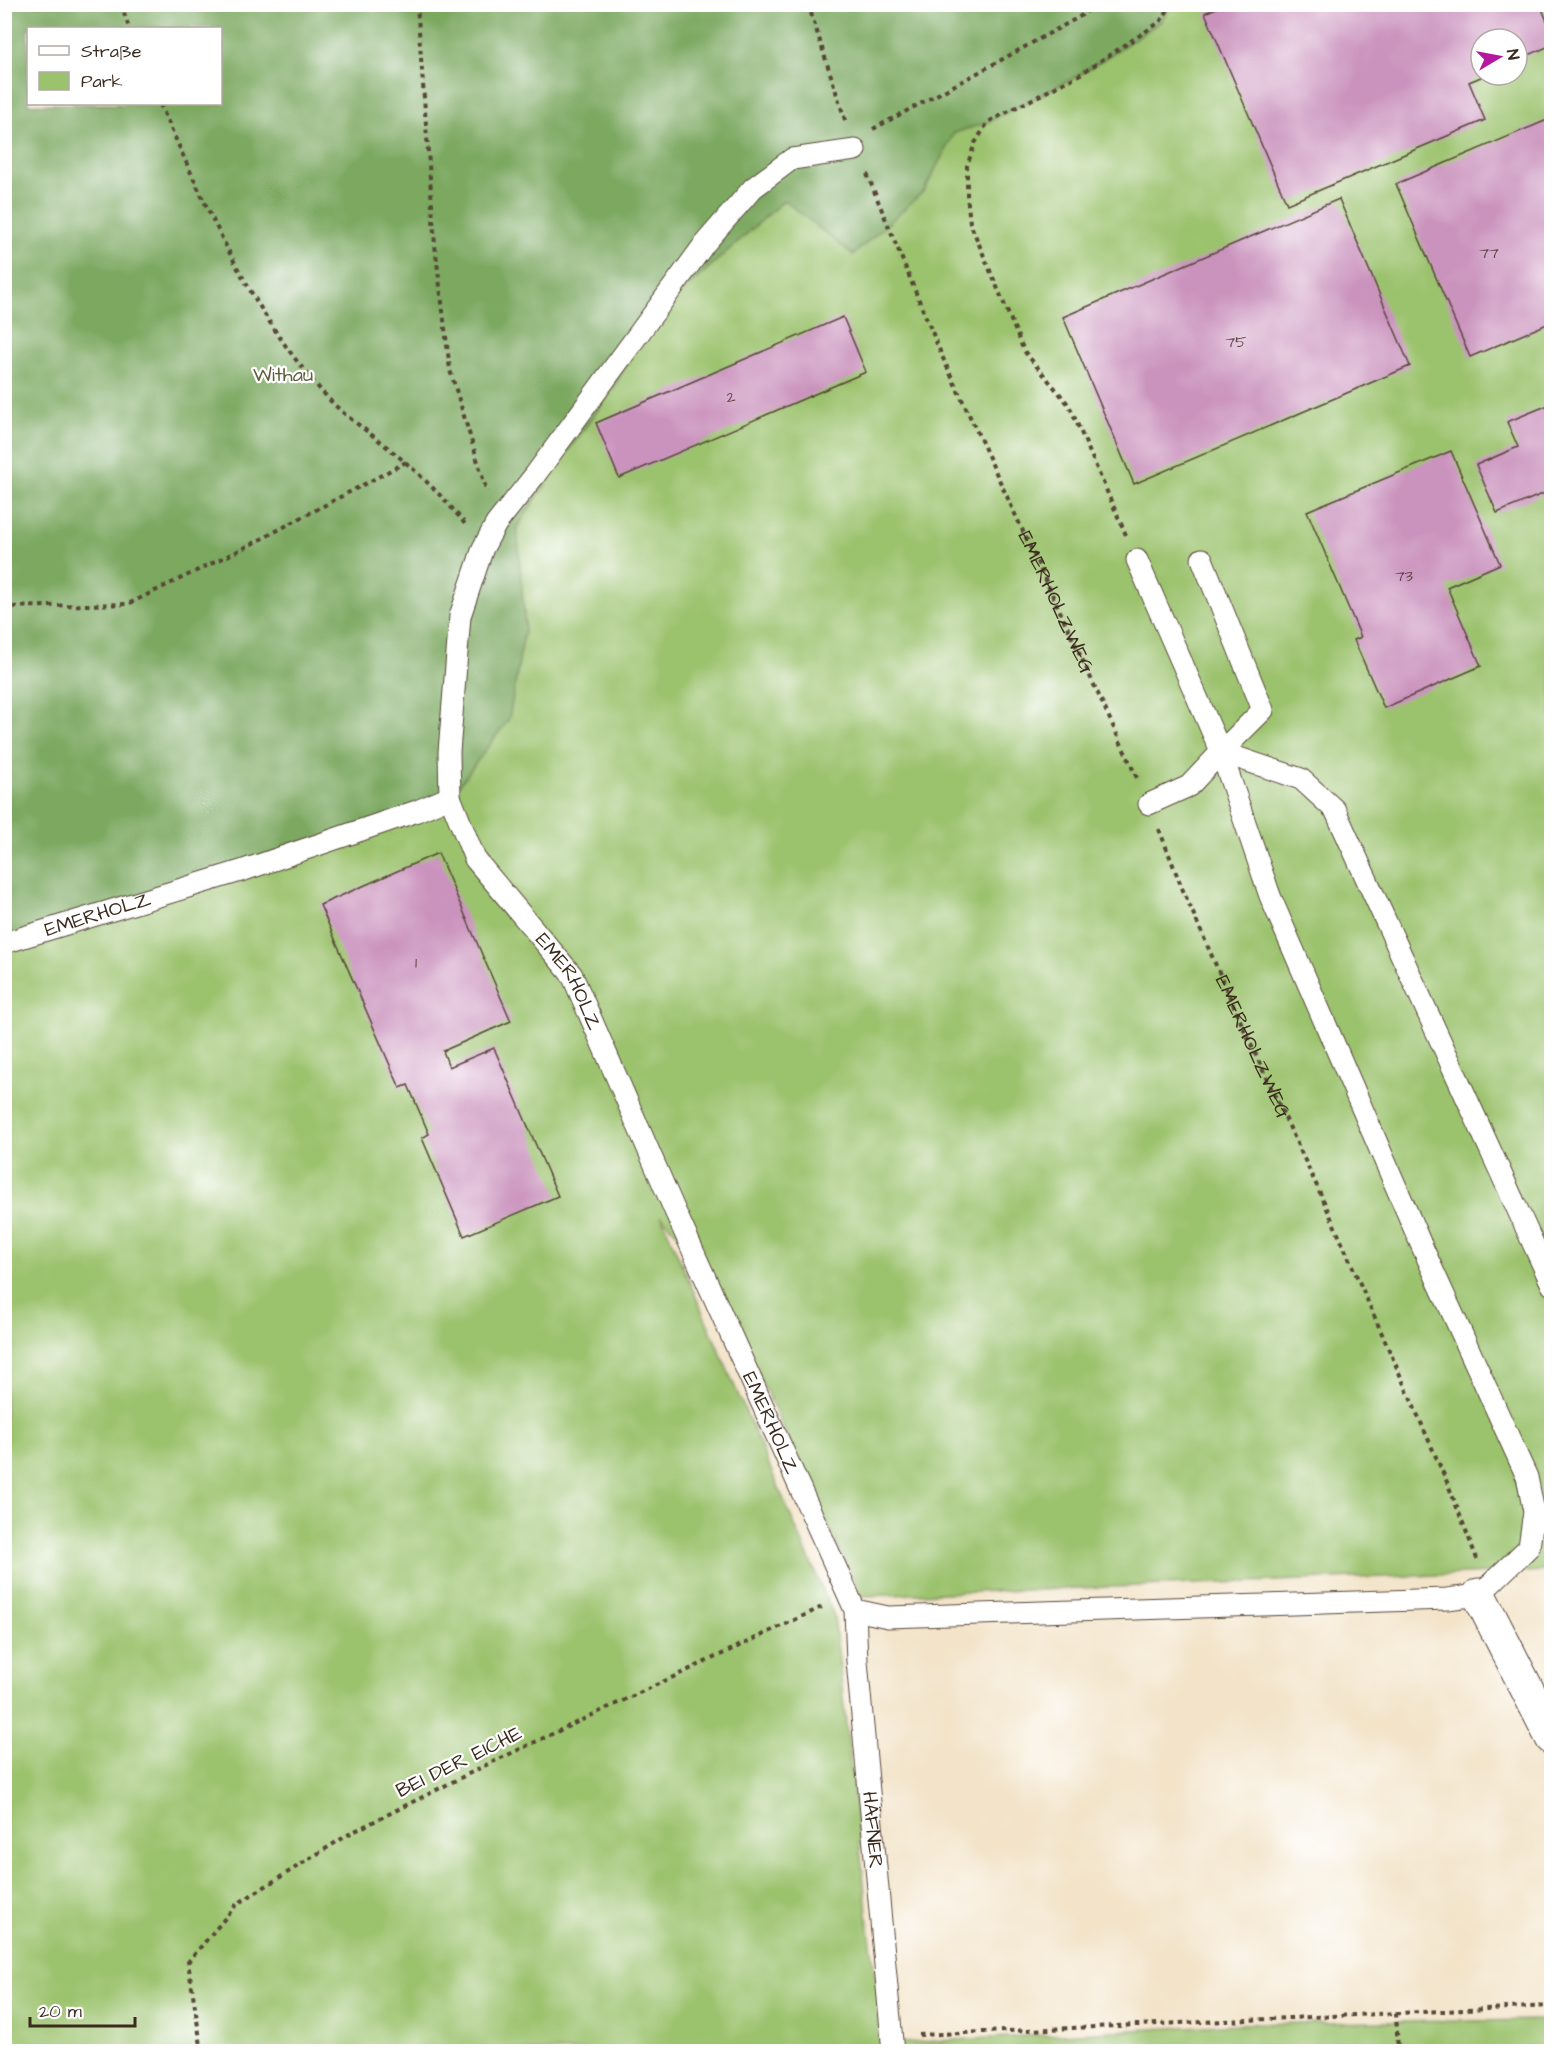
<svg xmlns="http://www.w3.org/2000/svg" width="1556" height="2056" viewBox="0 0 1556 2056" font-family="'Architects Daughter',sans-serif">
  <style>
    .green { fill: #9bc26d; stroke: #6b7646; stroke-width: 1.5; fill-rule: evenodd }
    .forest { fill: #7ca860; stroke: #5c693f; stroke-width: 1.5; fill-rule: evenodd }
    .building { fill: #ca93bd }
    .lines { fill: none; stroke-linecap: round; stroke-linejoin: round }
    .lane-casing { stroke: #574638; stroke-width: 23 }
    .street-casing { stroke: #574638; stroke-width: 35 }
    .path { stroke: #574638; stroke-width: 4; stroke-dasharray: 4.5 4.5; stroke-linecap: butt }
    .lane { stroke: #fff; stroke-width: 21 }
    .street { stroke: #fff; stroke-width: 33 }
    .labels { text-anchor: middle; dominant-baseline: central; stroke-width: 4.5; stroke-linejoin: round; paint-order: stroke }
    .number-label { font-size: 16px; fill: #5f4446 }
    .park-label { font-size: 20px; fill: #5d5f3a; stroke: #fff }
    .street-label { font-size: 20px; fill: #3b2a1e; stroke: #fff }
  </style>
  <rect width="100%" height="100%" fill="#fff"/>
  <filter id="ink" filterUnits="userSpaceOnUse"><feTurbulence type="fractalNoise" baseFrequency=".0167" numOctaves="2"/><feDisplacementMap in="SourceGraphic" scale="12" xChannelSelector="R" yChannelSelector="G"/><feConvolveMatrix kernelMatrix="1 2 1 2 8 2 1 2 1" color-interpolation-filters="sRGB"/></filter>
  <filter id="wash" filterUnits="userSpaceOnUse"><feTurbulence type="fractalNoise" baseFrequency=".008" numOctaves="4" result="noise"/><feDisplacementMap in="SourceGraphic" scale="24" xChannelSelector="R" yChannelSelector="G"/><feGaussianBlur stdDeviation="1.35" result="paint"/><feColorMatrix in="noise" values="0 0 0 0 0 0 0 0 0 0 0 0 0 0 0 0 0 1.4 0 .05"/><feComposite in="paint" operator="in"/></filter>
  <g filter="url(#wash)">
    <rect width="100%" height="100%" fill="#f3e4c9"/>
    <path class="green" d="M1172 5H1551V1571L861 1596 710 1270 661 1216 834 1616 869 1929 885 2044 1239 2024 1551 2020V2051H5V943L525 627 516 527 573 444 612 390 654 317 784 200 924 191 954 133 988 122 1079 75 1160 22ZM1481 39H1517V75H1481Z"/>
    <path class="forest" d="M5 5H1172L1160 22 1079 75 988 122 954 133 924 191 853 255 784 200 654 317 612 390 573 444 517 527 525 627 509 719 450 797 5 943ZM28 28H220V104H28Z"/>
    <g id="blocks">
      <g class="building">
        <polygon points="1225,4 1540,4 1552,33 1552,45 1517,60 1517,39 1481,39 1481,77 1469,82 1485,120 1287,204 1205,13"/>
        <polygon points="1552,118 1552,322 1470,357 1396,184"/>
        <polygon points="1339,199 1410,366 1134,484 1063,317"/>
        <polygon points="843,317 866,372 619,478 596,423"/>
        <polygon points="1546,406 1552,419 1552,490 1497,513 1476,465 1518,447 1507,422"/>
        <polygon points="1451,451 1500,564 1447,587 1481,666 1384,708 1354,640 1361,637 1307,511"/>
        <polygon points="438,853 511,1021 443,1051 449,1067 494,1048 558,1196 464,1236 422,1138 429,1134 408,1085 400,1088 320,905"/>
      </g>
    </g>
  </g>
  <g filter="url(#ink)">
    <use href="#blocks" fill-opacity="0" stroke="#574638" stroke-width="1.5"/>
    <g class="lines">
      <g class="lane-casing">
        <g id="lane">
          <path id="s3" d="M855 150 792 159 753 188 706 242 535 475 496 524 483 548 460 616 449 752 450 797 475 859 572 975 675 1211 855 1610 857 1661 893 2052"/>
          <polyline points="1202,559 1263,710 1221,752"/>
          <polyline points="1137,560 1221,752 1189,786 1149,804"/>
          <polyline points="1221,752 1301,779 1335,810 1552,1285"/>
          <path id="s4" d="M4 943 244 870 417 811 450 797"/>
          <polyline points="1533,1520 1552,1522"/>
          <polyline points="855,1610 888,1617 1447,1599 1479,1595 1529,1547 1534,1512 1527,1477 1420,1242 1270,896 1221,752"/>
        </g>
      </g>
      <g class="street-casing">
        <polyline id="street" points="1479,1595 1552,1738"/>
      </g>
      <g class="path">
        <polyline points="121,4 129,28"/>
        <polyline points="417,4 435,245 450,370 487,492"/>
        <polyline points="810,4 810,10 846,123"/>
        <path d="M160 104C206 206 251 315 328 398 342 414 361 426 377 439 409 464 440 492 465 524"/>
        <polyline points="873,129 981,71 1079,17 1097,4"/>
        <path id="s1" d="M867 174 942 356 1137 778"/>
        <polyline points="1126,535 1069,405 1024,351 970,223 967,195 967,166 975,143 988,122 1079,75 1160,22 1172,4"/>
        <polyline points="4,607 128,604 250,545 406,462"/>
        <path id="s2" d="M1159 829 1182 888 1247 1036 1322 1197 1447 1482 1477 1559"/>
        <polyline points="1396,2013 1398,2052"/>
        <polyline points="919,2035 1552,2006"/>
        <polyline points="202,2052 188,1962 237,1904 351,1833 484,1766 822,1607"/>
      </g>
      <use href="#lane" class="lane"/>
      <use href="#street" class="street"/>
    </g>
  </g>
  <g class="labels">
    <g class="number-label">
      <text x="1489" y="253">77</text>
      <text x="1236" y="342">75</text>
      <text x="731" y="397">2</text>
      <text x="1404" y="576">73</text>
      <text x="416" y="963">1</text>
    </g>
    <g class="park-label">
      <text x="283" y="375">Withau</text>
    </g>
    <g class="street-label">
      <text stroke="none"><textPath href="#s1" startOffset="468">EMERHOLZWEG</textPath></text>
      <text stroke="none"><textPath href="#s4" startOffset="98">EMERHOLZ</textPath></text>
      <text stroke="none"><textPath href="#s3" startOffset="1038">EMERHOLZ</textPath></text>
      <text stroke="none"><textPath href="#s2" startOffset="237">EMERHOLZWEG</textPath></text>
      <text stroke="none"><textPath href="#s3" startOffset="1524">EMERHOLZ</textPath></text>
      <text transform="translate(459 1762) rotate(-26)">BEI DER EICHE</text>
      <text stroke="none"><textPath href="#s3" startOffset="1950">HÄFNER</textPath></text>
    </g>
  </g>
  <rect width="1556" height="2056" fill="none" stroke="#fff" stroke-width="24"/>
  <rect x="27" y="27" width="195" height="78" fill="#ffffff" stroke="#b1aaa5" stroke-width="1.5"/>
  <rect x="39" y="46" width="30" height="9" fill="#ffffff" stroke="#b1aaa5" stroke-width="1.5"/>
  <text x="81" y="57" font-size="18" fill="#3b2a1e">Straße</text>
  <rect x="39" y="72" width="30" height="18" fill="#9bc26d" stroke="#b1aaa5" stroke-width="1.5"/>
  <text x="81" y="87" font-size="18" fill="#3b2a1e">Park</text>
  <g transform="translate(1499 57) rotate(80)"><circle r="28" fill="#ffffff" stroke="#b1aaa5" stroke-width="1.5"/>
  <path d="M0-4.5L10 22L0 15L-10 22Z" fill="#b5179e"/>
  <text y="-9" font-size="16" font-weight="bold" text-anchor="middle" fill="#3b2a1e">N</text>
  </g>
  <path d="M30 2017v9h105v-9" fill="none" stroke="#3b2a1e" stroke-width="3"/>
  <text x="39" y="2017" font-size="18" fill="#3b2a1e" stroke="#ffffff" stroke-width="4.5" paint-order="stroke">20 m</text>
</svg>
